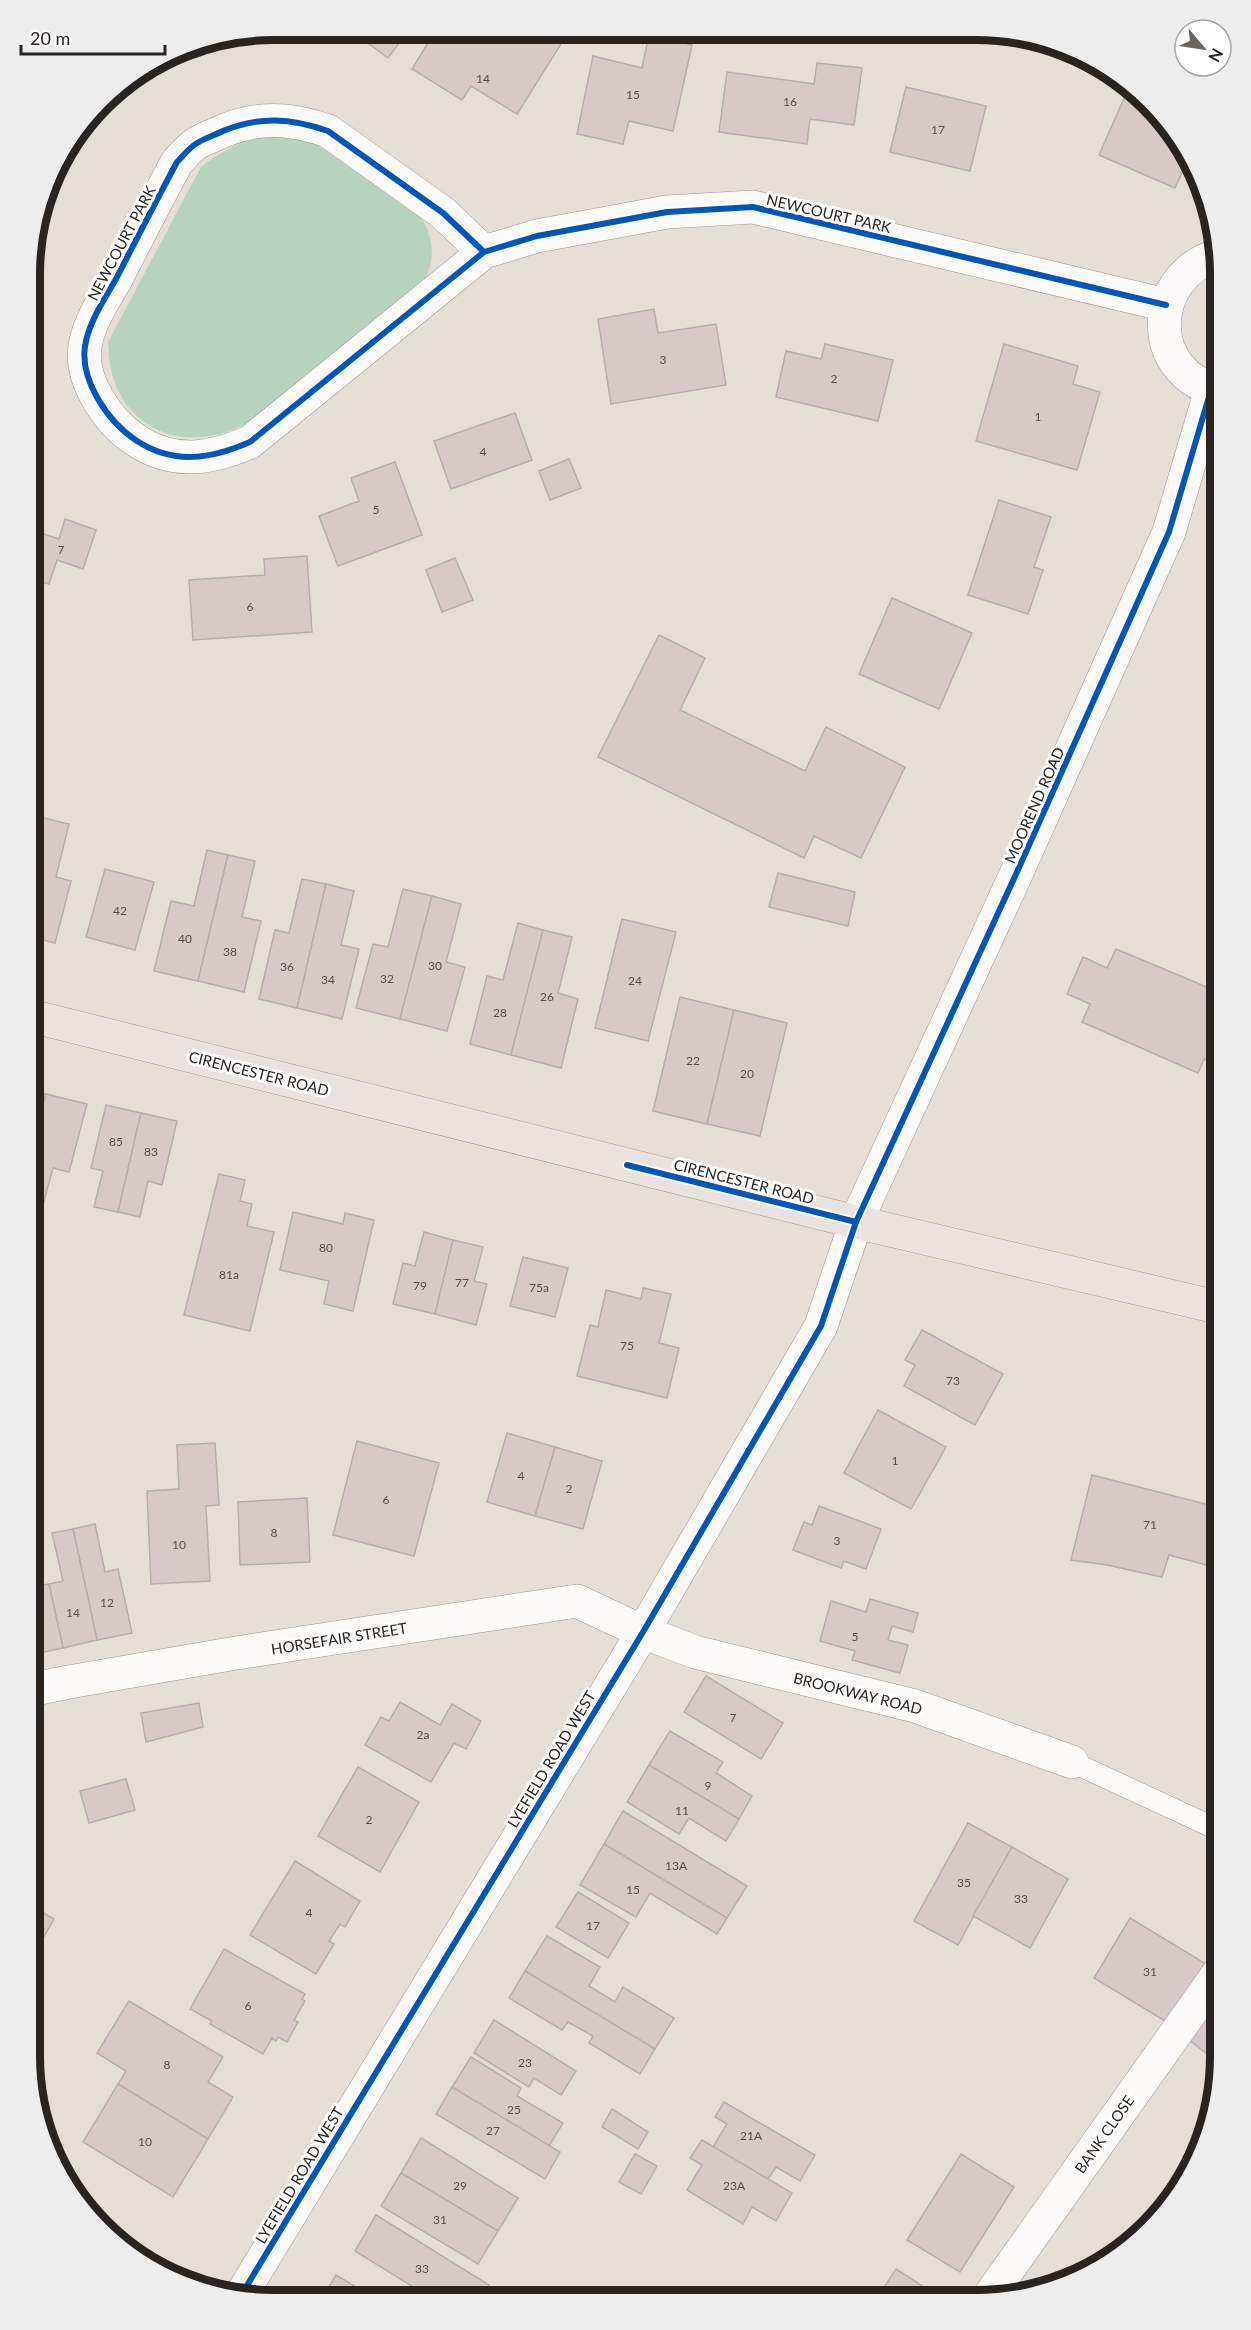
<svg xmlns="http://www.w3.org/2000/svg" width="1251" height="2330" viewBox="0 0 1251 2330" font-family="Lato,sans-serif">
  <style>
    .green { fill: #b7d2bf }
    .building { fill: #d8c9c9; stroke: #b4aeab; stroke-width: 1.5 }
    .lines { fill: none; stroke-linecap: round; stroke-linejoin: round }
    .lane-casing { stroke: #9c9792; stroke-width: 22 }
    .street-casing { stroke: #9c9792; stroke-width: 34 }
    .secondary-casing { stroke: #9c9792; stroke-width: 34 }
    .primary-casing { stroke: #aa9c94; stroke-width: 34 }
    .lane { stroke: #fbfaf9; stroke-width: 21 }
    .street { stroke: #fbfaf9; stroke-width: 33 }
    .secondary { stroke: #fbfaf9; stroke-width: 33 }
    .primary { stroke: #e9e2df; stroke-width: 33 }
    .cycleway-casing { stroke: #fff; stroke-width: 10 }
    .cycleway { stroke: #0057b8; stroke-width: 6 }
    .labels { text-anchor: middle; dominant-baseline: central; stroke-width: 6; stroke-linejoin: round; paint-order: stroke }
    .number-label { font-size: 12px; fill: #554d4a }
    .street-label { font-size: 15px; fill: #29241f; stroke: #fff }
    .rim { fill: none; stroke: #29241f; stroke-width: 8 }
  </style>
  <rect width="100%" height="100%" fill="#e5ded7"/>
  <path class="green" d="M265 135 307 138 418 212C432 234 436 252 427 276L249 422C201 449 142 442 117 388 110 373 109 358 108 342L201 167C222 151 239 142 265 135Z"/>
  <g class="building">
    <polygon points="350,30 408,31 388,58"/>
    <polygon points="435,31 565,32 568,33 517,114 471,86 462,100 412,69"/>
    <polygon points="649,35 692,45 673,131 629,121 623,144 577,134 593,56 642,68"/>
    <polygon points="817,63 862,68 854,125 810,119 807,144 719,132 727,72 814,84"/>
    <polygon points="1130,85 1137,90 1180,138 1189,157 1175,188 1099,155"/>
    <polygon points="906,87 986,106 970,171 890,152"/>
    <polygon points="77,138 53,180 51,179 55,166"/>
    <polygon points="40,216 50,221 32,254 32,243"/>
    <polygon points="654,309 658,333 716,324 726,385 611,404 598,319"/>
    <polygon points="825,344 893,360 878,421 776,397 786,351 821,359"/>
    <polygon points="1004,344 1078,366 1073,384 1100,392 1077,470 976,441"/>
    <polygon points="515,413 532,460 451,489 434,441"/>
    <polygon points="569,459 581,488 550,500 539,471"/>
    <polygon points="395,462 422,535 338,566 319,516 359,501 351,478"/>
    <polygon points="999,500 1051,517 1034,567 1043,570 1028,614 968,595"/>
    <polygon points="65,519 96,530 83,569 57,560 49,584 32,579 32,530 59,539"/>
    <polygon points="307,556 312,632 193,640 189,580 265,575 264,559"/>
    <polygon points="455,558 473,600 442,612 426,570"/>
    <polygon points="892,598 972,633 939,709 859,674"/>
    <polygon points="659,635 705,658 680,710 805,771 826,727 905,767 861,858 814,836 804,858 598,757"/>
    <polygon points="31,815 40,817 31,850"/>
    <polygon points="40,817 69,824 56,877 71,881 55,943 31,937 31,850"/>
    <polygon points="207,850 228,855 198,981 154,971 171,901 194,906"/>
    <polygon points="228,855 255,861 242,917 261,921 244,992 198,981"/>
    <polygon points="105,869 154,882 135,950 86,937"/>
    <polygon points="778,873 855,892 848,926 769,907"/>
    <polygon points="302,879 326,884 297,1008 259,999 275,930 289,933"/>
    <polygon points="326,884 354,891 341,945 359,949 342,1019 297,1008"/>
    <polygon points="403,889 432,896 400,1019 356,1008 373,944 388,947"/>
    <polygon points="432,896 461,904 446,962 465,967 447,1031 400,1019"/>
    <polygon points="622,919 676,932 648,1041 595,1028"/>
    <polygon points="518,923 543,930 511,1055 470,1044 487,976 503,980"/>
    <polygon points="543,930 572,937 558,993 578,999 561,1068 511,1055"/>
    <polygon points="1116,949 1221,993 1221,1067 1204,1059 1198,1073 1082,1022 1090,1004 1067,994 1083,957 1107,968"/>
    <polygon points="680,997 734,1010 707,1124 653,1111"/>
    <polygon points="734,1010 787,1023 760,1136 707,1124"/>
    <polygon points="31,1090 46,1094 31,1150"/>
    <polygon points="46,1094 87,1104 69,1172 53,1168 41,1212 31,1209 31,1150"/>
    <polygon points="106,1105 141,1113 118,1212 94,1207 103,1171 91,1168"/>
    <polygon points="141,1113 177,1121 162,1185 148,1181 140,1217 118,1212"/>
    <polygon points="219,1174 245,1180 240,1201 252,1204 247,1226 274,1232 250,1331 184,1315"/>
    <polygon points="293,1212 343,1224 345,1213 374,1220 353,1311 324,1304 329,1281 280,1270"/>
    <polygon points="424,1232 453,1240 435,1314 393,1304 403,1263 415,1266"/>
    <polygon points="453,1240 483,1247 474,1281 487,1284 476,1325 435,1314"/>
    <polygon points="523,1257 568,1268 555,1317 510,1306"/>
    <polygon points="643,1288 671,1294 659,1343 679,1348 667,1398 577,1376 590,1325 598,1327 606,1290 641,1299"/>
    <polygon points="922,1330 1003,1374 975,1425 904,1386 915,1365 905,1360"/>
    <polygon points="878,1410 946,1447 911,1509 844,1473"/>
    <polygon points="507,1433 555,1447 535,1516 487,1502"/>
    <polygon points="357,1441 439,1463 414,1556 333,1535"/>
    <polygon points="215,1443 219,1505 206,1506 210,1581 151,1584 147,1491 179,1489 177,1445"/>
    <polygon points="555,1447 602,1461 583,1529 535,1516"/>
    <polygon points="1092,1475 1221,1508 1221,1569 1169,1555 1162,1577 1107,1565 1071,1560"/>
    <polygon points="307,1498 310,1562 240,1565 238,1502"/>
    <polygon points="819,1506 881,1529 866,1569 844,1561 841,1568 793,1550 804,1522 812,1525"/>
    <polygon points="95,1524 105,1572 118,1569 132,1633 97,1640 73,1529"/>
    <polygon points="73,1529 97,1640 63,1648 49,1584 63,1581 52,1533"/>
    <polygon points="31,1554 38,1586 49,1584 63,1648 30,1655"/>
    <polygon points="870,1599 918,1613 913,1632 892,1626 888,1640 908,1645 900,1673 852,1660 855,1651 820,1641 831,1601 866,1612"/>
    <polygon points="706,1676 783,1723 761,1759 684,1712"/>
    <polygon points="400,1702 440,1725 452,1704 481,1721 466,1749 454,1743 431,1782 365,1745 381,1717 389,1721"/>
    <polygon points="199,1703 203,1727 146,1742 141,1713"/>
    <polygon points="670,1731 723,1762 716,1773 752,1796 739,1819 649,1765"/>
    <polygon points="649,1765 739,1819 726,1841 689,1818 679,1834 627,1802"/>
    <polygon points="358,1767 419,1802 380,1872 318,1836"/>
    <polygon points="126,1779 135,1810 89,1823 80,1791"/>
    <polygon points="623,1811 747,1886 727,1918 604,1844"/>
    <polygon points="968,1823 1012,1847 958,1945 914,1921"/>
    <polygon points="604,1844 727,1918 717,1934 650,1893 636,1917 580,1885"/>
    <polygon points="1012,1847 1068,1879 1030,1948 973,1916"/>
    <polygon points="295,1861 360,1901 345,1927 340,1924 329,1941 334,1944 316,1974 250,1935"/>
    <polygon points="578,1892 629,1923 608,1958 556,1927"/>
    <polygon points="30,1905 54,1919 30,1961"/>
    <polygon points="1130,1918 1206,1964 1170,2024 1094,1978"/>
    <polygon points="547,1936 600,1967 589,1986 615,2002 623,1987 674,2018 655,2049 525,1971"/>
    <polygon points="224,1949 305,1994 302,1999 305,2001 294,2020 298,2022 287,2042 278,2037 276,2041 272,2038 263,2054 210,2024 212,2021 190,2009"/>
    <polygon points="525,1971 655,2049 640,2074 589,2043 593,2036 568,2022 562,2030 509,1998"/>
    <polygon points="1220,1996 1220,2064 1188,2039"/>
    <polygon points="129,2001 223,2057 208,2082 233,2097 208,2139 118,2084 126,2071 97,2053"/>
    <polygon points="494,2020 576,2071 561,2095 534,2078 529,2087 474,2053"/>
    <polygon points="471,2057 521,2088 517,2096 563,2123 549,2146 452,2087"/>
    <polygon points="118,2084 208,2139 173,2197 83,2142"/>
    <polygon points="452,2087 560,2152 545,2179 436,2114"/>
    <polygon points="724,2102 815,2155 800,2181 776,2167 768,2179 713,2147 727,2124 715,2117"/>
    <polygon points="612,2109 648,2132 638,2149 602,2127"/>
    <polygon points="421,2138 518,2198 498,2231 401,2173"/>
    <polygon points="702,2140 792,2193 776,2221 752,2207 743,2224 687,2190 702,2165 690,2158"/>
    <polygon points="635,2154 657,2166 641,2194 619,2182"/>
    <polygon points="961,2154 1014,2187 960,2272 907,2240"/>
    <polygon points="401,2173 498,2231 478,2264 381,2206"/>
    <polygon points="376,2215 489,2285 480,2299 431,2298 355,2251"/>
    <polygon points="896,2269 944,2300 876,2300"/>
    <polygon points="336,2275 374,2298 322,2298"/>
  </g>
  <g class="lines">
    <g class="lane-casing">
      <polyline id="lane" points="1072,1762 1221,1831"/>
    </g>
    <g class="street-casing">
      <g id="street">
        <path d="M484 252 443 213 328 131C291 118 259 116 223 131 215 135 205 138 197 143 190 147 183 156 177 162 156 201 136 240 116 279 105 298 91 319 86 341 77 378 108 422 137 441 174 465 211 459 250 442L484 252 537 236 667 212 753 207 1166 305"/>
        <polyline points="643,1632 695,1652 915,1706 1072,1762"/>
        <polyline points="988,2298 1220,1971"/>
      </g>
    </g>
    <g class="secondary-casing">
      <g id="secondary">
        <path d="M1218 255C1146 277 1146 376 1221 391"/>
        <polyline points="30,1690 69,1682 236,1653 577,1601 643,1632"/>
        <polyline points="240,2297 643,1632 821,1326 856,1222 1017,872 1169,532 1211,390"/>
      </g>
    </g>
    <g class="primary-casing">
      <polyline id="primary" points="31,1016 856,1222 1221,1308"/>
    </g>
    <use href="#lane" class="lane"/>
    <use href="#street" class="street"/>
    <use href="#secondary" class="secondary"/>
    <use href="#primary" class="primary"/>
    <g class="cycleway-casing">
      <g id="cycleway">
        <path d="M484 252 443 213 328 131C291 118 259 116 223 131 215 135 205 138 197 143 190 147 183 156 177 162 156 201 136 240 116 279 105 298 91 319 86 341 77 378 108 422 137 441 174 465 211 459 250 442L484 252 537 236 667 212 753 207 1166 305"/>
        <polyline points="627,1165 856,1222"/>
        <polyline points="240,2297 643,1632 821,1326 856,1222 1017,872 1169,532 1211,390"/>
      </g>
    </g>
    <use href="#cycleway" class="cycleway"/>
  </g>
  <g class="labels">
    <g class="number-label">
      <text x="483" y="78">14</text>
      <text x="633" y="94">15</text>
      <text x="790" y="101">16</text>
      <text x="938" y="129">17</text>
      <text x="663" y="359">3</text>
      <text x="834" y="378">2</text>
      <text x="1038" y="416">1</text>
      <text x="483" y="451">4</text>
      <text x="376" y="509">5</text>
      <text x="61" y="549">7</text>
      <text x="250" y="606">6</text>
      <text x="120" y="910">42</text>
      <text x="185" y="938">40</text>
      <text x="230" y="951">38</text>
      <text x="435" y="965">30</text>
      <text x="287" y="966">36</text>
      <text x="387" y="978">32</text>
      <text x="328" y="979">34</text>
      <text x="635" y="980">24</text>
      <text x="547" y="996">26</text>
      <text x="500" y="1012">28</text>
      <text x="693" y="1060">22</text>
      <text x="747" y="1073">20</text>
      <text x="116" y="1141">85</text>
      <text x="151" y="1151">83</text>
      <text x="326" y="1247">80</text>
      <text x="229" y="1274">81a</text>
      <text x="462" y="1282">77</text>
      <text x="420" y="1285">79</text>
      <text x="539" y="1287">75a</text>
      <text x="627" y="1345">75</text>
      <text x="953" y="1380">73</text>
      <text x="895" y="1460">1</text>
      <text x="521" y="1475">4</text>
      <text x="569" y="1488">2</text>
      <text x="386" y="1499">6</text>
      <text x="1150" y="1524">71</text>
      <text x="274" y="1532">8</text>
      <text x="837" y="1540">3</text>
      <text x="179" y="1544">10</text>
      <text x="107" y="1602">12</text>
      <text x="73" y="1612">14</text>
      <text x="855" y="1636">5</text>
      <text x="733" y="1717">7</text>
      <text x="423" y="1734">2a</text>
      <text x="708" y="1785">9</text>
      <text x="682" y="1810">11</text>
      <text x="369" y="1819">2</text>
      <text x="676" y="1865">13A</text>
      <text x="964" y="1882">35</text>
      <text x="633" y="1889">15</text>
      <text x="1021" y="1898">33</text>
      <text x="309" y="1912">4</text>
      <text x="593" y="1925">17</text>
      <text x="1150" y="1971">31</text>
      <text x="248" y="2005">6</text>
      <text x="525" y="2062">23</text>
      <text x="167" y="2064">8</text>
      <text x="514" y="2109">25</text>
      <text x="493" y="2130">27</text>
      <text x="751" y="2135">21A</text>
      <text x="145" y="2141">10</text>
      <text x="460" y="2185">29</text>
      <text x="734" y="2185">23A</text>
      <text x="440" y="2219">31</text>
      <text x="422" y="2268">33</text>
    </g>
    <g class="street-label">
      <text transform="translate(829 213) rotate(13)">NEWCOURT PARK</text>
      <text transform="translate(121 243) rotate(-62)">NEWCOURT PARK</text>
      <text transform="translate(1034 805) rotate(-66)">MOOREND ROAD</text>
      <text transform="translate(259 1073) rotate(14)">CIRENCESTER ROAD</text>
      <text transform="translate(744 1181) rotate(14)">CIRENCESTER ROAD</text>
      <text transform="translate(339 1638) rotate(-9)">HORSEFAIR STREET</text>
      <text transform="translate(858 1693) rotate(14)">BROOKWAY ROAD</text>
      <text transform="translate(551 1759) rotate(-59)">LYEFIELD ROAD WEST</text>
      <text transform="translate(1104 2134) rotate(-55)">BANK CLOSE</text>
      <text transform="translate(299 2175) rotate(-59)">LYEFIELD ROAD WEST</text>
    </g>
  </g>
  <path d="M0 0H1251V2330H0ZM274 40H976A234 234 0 0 1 1210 274V2056A234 234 0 0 1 976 2290H274A234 234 0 0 1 40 2056V274A234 234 0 0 1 274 40Z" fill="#eeeded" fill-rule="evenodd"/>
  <path class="rim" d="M274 40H976A234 234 0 0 1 1210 274V2056A234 234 0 0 1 976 2290H274A234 234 0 0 1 40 2056V274A234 234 0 0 1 274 40Z"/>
  <g transform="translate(1203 48) rotate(119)"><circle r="28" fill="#ffffff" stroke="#a9a7a5" stroke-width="1.5"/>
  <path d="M0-4.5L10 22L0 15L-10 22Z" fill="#6b655f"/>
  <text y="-9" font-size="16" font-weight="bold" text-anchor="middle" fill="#29241f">N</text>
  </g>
  <path d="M21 45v9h144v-9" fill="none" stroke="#29241f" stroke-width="3"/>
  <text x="30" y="45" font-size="18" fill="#29241f" stroke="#ffffff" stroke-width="4.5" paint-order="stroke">20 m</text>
</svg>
